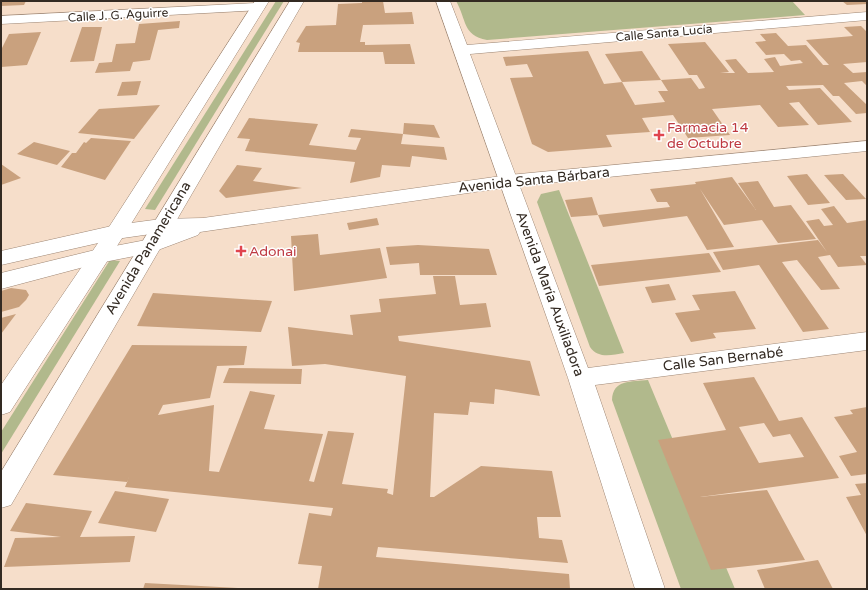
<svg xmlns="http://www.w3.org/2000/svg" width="868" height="590" viewBox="0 0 868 590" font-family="'Varela Round',sans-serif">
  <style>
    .green { fill: #b1b98c }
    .building { fill: #c9a17e; fill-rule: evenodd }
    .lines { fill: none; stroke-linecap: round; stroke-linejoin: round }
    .minor-casing { stroke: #9e8775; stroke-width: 1 }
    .primary-casing { stroke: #9e8775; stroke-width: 1 }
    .trunk-casing { stroke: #9e8775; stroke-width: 1 }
    .minor { fill: #fff; fill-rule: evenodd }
    .primary { fill: #fff; fill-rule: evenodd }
    .trunk { fill: #fff; fill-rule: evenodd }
    .health-dot { fill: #e0444e; stroke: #fff; stroke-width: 1.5 }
    .labels { text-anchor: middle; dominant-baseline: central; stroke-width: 3; stroke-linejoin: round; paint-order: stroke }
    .far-street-label { font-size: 12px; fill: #332a22; stroke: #fff }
    .health-label { font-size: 14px; fill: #be3a42; stroke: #fff; text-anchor: start }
    .street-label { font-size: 14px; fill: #332a22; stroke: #fff }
  </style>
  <rect width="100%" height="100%" fill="#f6deca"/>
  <g class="green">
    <polygon points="276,1 284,1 155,210 145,209"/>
    <path d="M456 1H792L805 15 487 40C462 35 467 20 456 1Z"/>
    <path d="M559 190 624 353C612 355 598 359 590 347L537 202 541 194Z"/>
    <polygon points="110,260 120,261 1,454 1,432"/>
    <path d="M648 380 735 589H681L612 400C613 379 631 382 648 380Z"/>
  </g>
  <g class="building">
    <polygon points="1,1 26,1 24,5 1,6"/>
    <polygon points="362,1 383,1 385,13 412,12 414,24 363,25 360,42 365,42 365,45 410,44 415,64 385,64 383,52 298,52 300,43 296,42 306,26 336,25 338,4 362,3"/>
    <polygon points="842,1 867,1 867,4 847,5"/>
    <polygon points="180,21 179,28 158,30 150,60 133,62 130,71 95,73 99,63 112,62 116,44 135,43 139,24"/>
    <polygon points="861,26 867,32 867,62 843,64 853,73 867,72 867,86 862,81 844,83 867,105 867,113 856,114 839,96 833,96 823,85 786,86 789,90 820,88 852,122 818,125 799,102 789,103 809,125 778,127 760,105 712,109 730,135 688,138 673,115 642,118 650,132 606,135 612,147 548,152 532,144 510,78 533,77 527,64 506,66 503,57 588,51 604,84 622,82 635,105 665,102 658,91 668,91 661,80 691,78 699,89 705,88 697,75 689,75 668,44 705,42 729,72 720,73 735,73 725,60 736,59 748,73 774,72 764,59 775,57 780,66 803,63 800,60 791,61 784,54 766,55 755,42 766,41 760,34 776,33 788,46 806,45 823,65 829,65 806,40 853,36 844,27"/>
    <polygon points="82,27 102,27 94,61 70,62"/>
    <polygon points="41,32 27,65 1,67 1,50 9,34"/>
    <polygon points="642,51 661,80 622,82 605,54"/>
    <polygon points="141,81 137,95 117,96 122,82"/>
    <polygon points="160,105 134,139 78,133 99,109"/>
    <polygon points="249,118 318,124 309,145 356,150 361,138 348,137 351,129 403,134 401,144 444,147 447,160 412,156 410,167 382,165 380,177 350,183 355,162 245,151 250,139 237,138"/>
    <polygon points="404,123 434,125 440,138 403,134"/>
    <polygon points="91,138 131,141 105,180 61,167 72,153 76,153 84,142 86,143"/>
    <polygon points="34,142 70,151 57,165 17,154"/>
    <polygon points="1,164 21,178 1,185"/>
    <polygon points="237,165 262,168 253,181 302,188 226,198 219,191"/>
    <polygon points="807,174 830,203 808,205 787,176"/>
    <polygon points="843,174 866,199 846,200 824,175"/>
    <polygon points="732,177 756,210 738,183 758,181 774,207 791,205 816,239 778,243 762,220 724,225 700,189 734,247 707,250 687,216 603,227 598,215 571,217 565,200 592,197 598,215 670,207 667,202 657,202 650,189 696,184 695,182"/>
    <polygon points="834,206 847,223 867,220 867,256 860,256 867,265 838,267 830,255 818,257 840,289 821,290 797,260 782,262 829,329 803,332 759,265 723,270 713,252 818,240 827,252 806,221 819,219 824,226 833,225 821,209"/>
    <polygon points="377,218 379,225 349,230 347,223"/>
    <polygon points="318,234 320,255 380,248 387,278 294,291 291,236"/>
    <polygon points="418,245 489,249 497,275 420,275 419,263 390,265 386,247"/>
    <polygon points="709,253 721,272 599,286 591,265"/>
    <polygon points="433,276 455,276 460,305 486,303 491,327 398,336 399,341 530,361 540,396 495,389 494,404 470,402 468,415 434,413 430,497 434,497 481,466 552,471 561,517 537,517 539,538 562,540 568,563 378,547 376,557 569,574 570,589 318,589 322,566 298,564 309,513 331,516 333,508 125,487 130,475 127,482 53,475 132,345 247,346 244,365 217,366 210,398 163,405 158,415 214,405 209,471 219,472 250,391 275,395 264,429 323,434 309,481 314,482 328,431 354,433 342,484 388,489 387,493 393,495 406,376 325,364 292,366 288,327 353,335 350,315 381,312 379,299 436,294"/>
    <polygon points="669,284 676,300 652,303 645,287"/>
    <polygon points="11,288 26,290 29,295 26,300 19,307 1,312 1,291"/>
    <polygon points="735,291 756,329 713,333 716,338 691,342 675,313 700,310 692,295"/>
    <polygon points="153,293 272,301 261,332 137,326"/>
    <polygon points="16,314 1,334 1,318"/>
    <polygon points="229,368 302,369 301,384 223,383"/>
    <path d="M754 377 779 421 802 417 839 478 700 497 767 490 805 560 711 570 658 440 726 430 703 383ZM764 423 773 437 790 434 804 457 759 463 739 427Z"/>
    <polygon points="867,407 867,474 851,476 839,456 857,452 834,417 853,414 850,410"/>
    <polygon points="867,483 867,536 846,497 861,495 855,484"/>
    <polygon points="115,491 169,499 156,532 98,523"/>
    <polygon points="26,503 92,511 80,537 135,536 130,562 4,567 15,538 61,537 10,531"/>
    <polygon points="818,560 833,589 765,589 757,570"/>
    <polygon points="145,583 238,588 238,589 143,589"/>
  </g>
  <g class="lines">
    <g class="minor-casing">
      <g id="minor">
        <polygon points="436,1 450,1 467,45 867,12 867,20 470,54 588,368 867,332 867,350 595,385 665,589 635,589 568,378"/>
        <polygon points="258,3 263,4 265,7 263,10 1,24 1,16"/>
      </g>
    </g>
    <g class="primary-casing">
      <g id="primary">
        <polygon points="255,1 269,1 126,232 10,412 1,415 1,385 109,227"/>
        <polygon points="290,1 304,1 11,505 1,508 1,472"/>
      </g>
    </g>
    <g class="trunk-casing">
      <polygon id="trunk" points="867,141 867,151 509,187 200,232 198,235 150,253 99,263 1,289 1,273 99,249 146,240 165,232 116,239 1,265 1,251 116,225 161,219 203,218 509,175"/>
    </g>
    <use href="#minor" class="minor"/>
    <use href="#primary" class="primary"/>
    <use href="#trunk" class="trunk"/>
  </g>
  <g class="health-dot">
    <path d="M657 129h4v4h4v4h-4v4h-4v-4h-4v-4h4z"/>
    <path d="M239 245h4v4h4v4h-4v4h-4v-4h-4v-4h4z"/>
  </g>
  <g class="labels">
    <g class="far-street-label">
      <text transform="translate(118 15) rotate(-3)">Calle J. G. Aguirre</text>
      <text transform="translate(664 33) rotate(-5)">Calle Santa Lucía</text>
    </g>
    <g class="health-label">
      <text x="667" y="127">Farmacia 14<tspan x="667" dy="16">de Octubre</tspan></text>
      <text x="249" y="251">Adonai</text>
    </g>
    <g class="street-label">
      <text transform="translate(534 180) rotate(-6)">Avenida Santa Bárbara</text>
      <text transform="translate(148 248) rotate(-59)">Avenida Panamericana</text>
      <text transform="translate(550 294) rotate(70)">Avenida María Auxiliadora</text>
      <text transform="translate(723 359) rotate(-7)">Calle San Bernabé</text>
    </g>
  </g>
  <rect width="868" height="590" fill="none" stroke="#332a22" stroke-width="4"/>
</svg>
